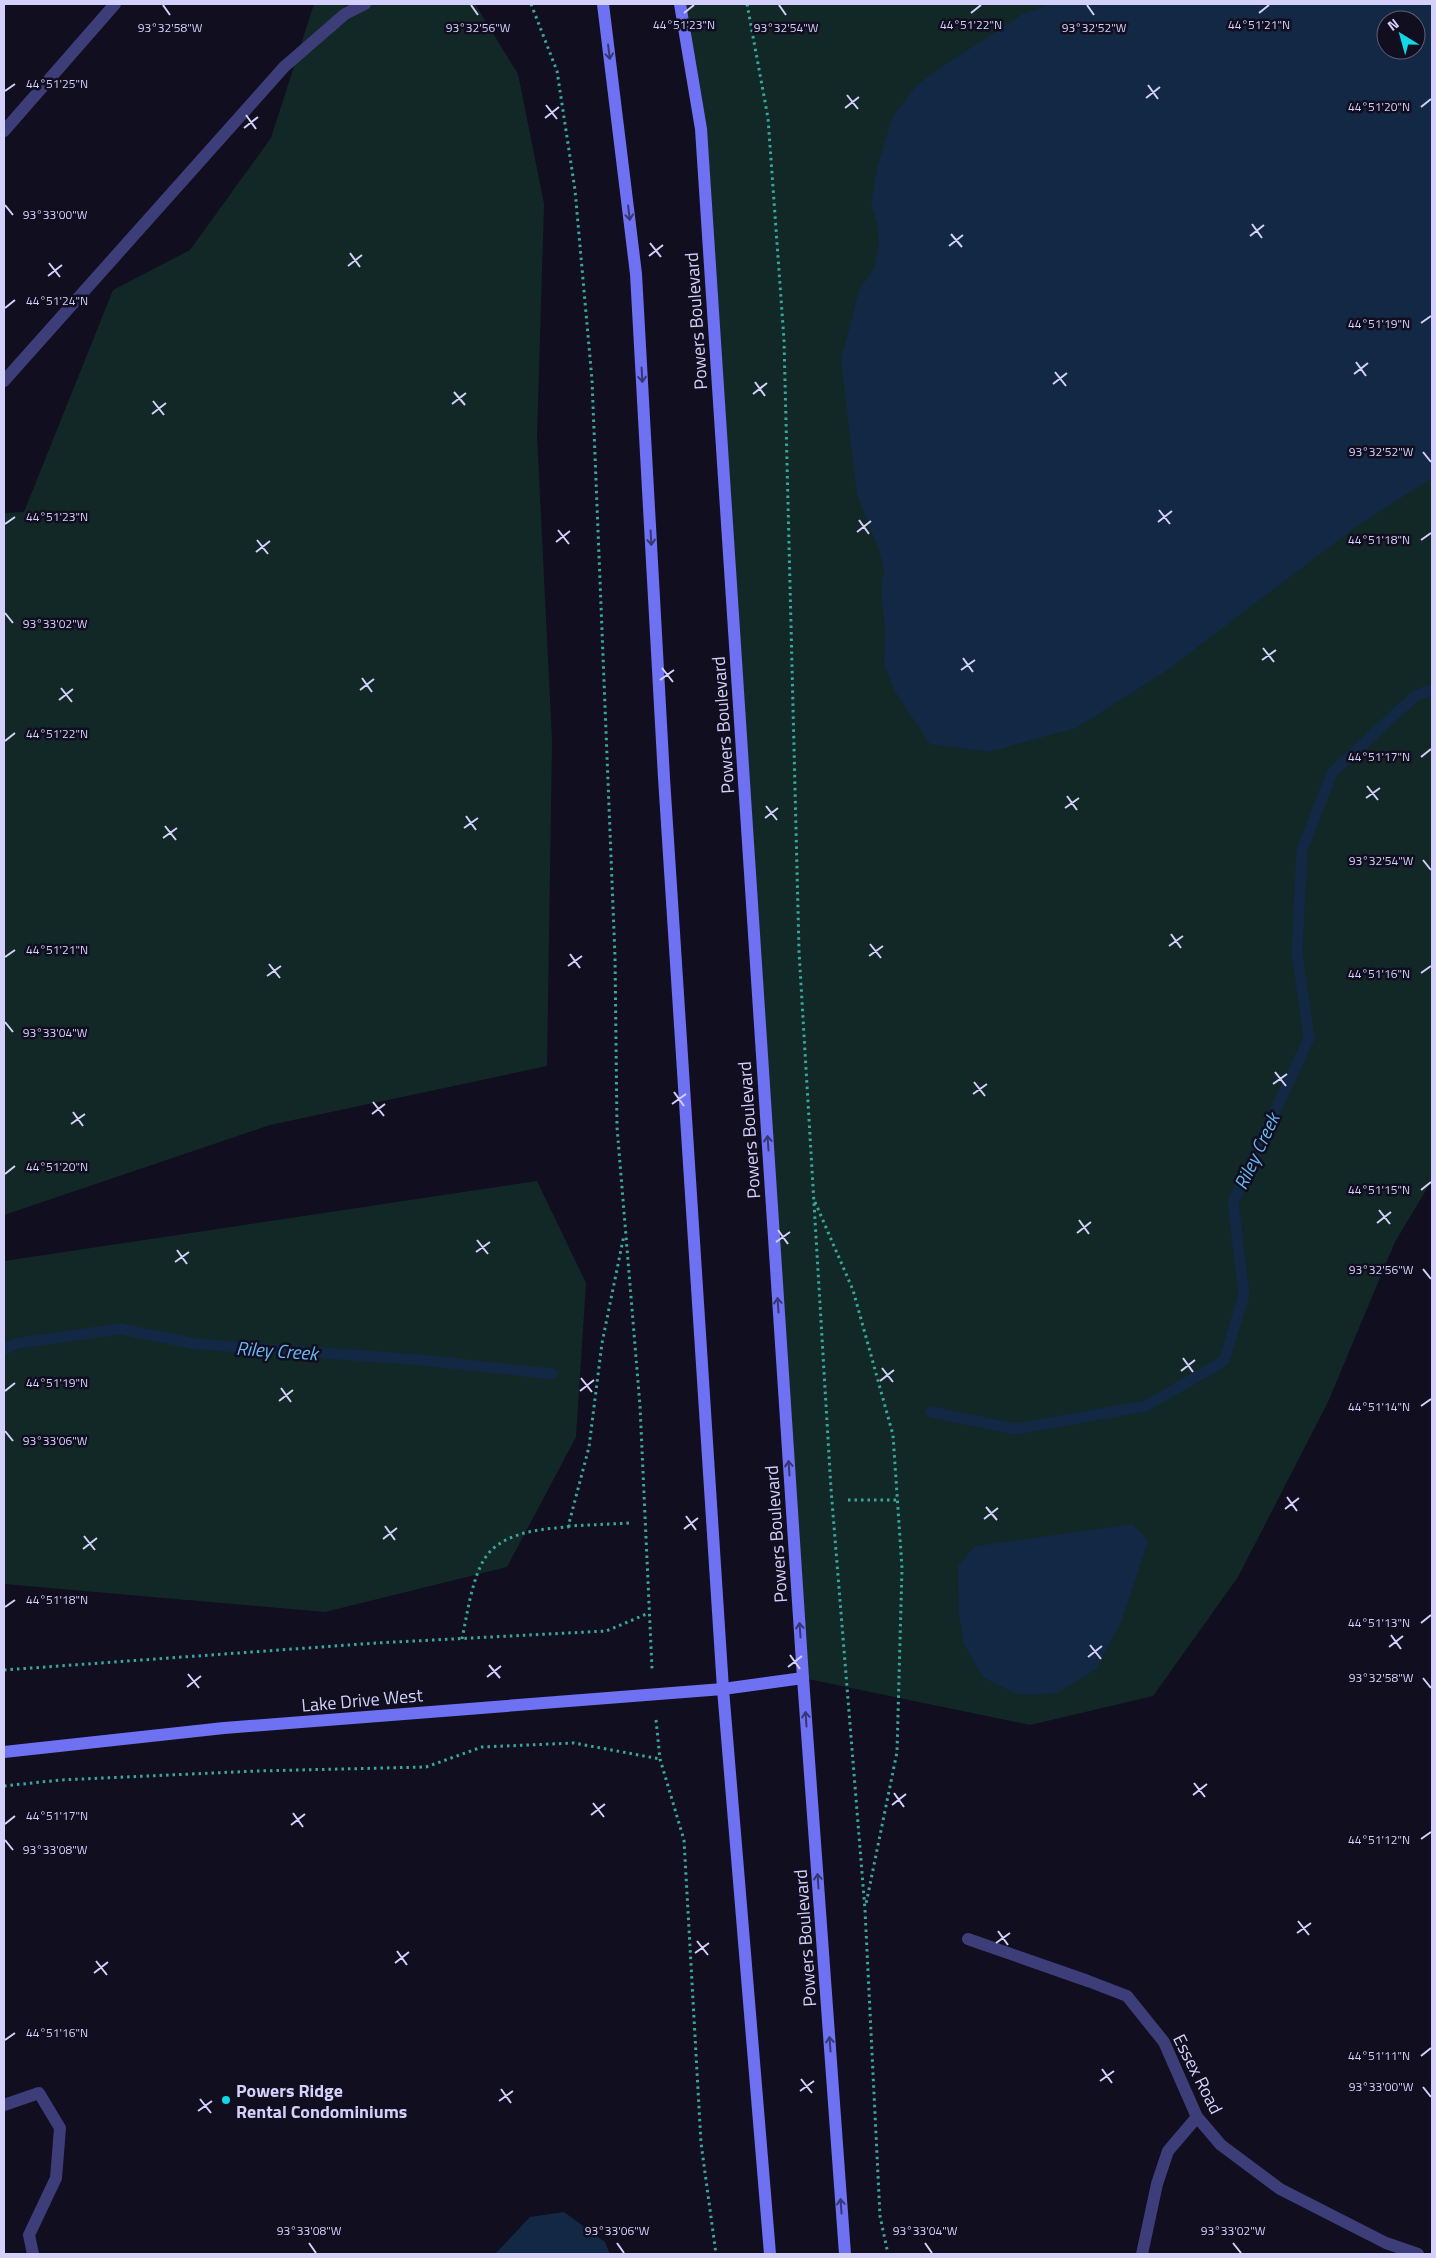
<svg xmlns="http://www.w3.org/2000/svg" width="1436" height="2258" viewBox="0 0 1436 2258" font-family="'Titillium Web',sans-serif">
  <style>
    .green { fill: #122827; fill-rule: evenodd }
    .water { fill: #122844; fill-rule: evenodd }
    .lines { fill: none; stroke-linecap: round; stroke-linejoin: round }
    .stream { stroke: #122844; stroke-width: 11 }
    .path { stroke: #38a89d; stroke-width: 3; stroke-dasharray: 2.5 4; stroke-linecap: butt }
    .lane { stroke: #3d3d7a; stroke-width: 12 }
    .street { stroke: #3d3d7a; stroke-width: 12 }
    .secondary { stroke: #6f71f3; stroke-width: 12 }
    .oneway { stroke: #373674 }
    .ticks { fill: none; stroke: #d3d0fb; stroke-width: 2 }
    .poi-dot { fill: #13d7e4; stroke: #110e1f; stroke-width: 2 }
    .labels { text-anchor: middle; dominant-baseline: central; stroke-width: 5; stroke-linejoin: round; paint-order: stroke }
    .street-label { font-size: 18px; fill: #d3d0fb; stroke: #110e1f }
    .poi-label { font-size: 18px; font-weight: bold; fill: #d3d0fb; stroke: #110e1f; text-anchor: start }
    .water-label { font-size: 19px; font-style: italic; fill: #67b7f2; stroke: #110e1f }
    .ticks-label { font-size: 12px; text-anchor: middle; fill: #d3d0fb; stroke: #110e1f; stroke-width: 5; stroke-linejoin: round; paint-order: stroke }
  </style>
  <rect width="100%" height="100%" fill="#110e1f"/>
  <g class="green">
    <polygon points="314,4 475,4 518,74 544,204 537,436 552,740 547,1066 270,1125 4,1215 4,513 24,512 113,290 190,250 271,138"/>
    <path d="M680 4H1432V1180L1395 1242 1328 1402 1238 1577 1153 1696 1030 1725 803 1678 701 129ZM1386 20H1416V50H1386Z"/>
    <polygon points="537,1181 586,1283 576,1437 507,1567 325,1612 4,1584 4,1261"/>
  </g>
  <g class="water">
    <path d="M1051 4H1432V478L1360 524 1163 673 1076 728 989 752 930 744 894 690 884 664 885 626 881 590 884 569 879 550 857 495 841 360 859 290 873 270 879 246 877 224 871 204 877 168 892 118 916 86 940 68 1023 14ZM1386 20H1416V50H1386Z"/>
    <polygon points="1133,1524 1148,1541 1122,1620 1096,1669 1058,1693 1019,1695 983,1677 964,1645 959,1614 958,1566 975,1546"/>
    <polygon points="564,2212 605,2242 610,2254 495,2254 530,2217"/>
  </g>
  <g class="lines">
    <g class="stream">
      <polyline points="4,1349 19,1343 120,1329 197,1344 422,1360 552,1374"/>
      <polyline points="931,1412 1015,1429 1146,1406 1224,1361 1244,1295 1233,1202 1309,1038 1297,952 1302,850 1332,773 1415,696 1432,690"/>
    </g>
    <g class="path">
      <polyline points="531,4 557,71 575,190 592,380 615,957 617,1127 640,1406 652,1669"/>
      <polyline points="747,4 768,118 784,340 799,951 831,1489 865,1910 880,2216 888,2254"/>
      <polyline points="815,1202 853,1290 893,1435 902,1568 897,1752 866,1904"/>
      <polyline points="848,1500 897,1500"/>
      <polyline points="568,1526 631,1523"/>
      <path d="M462 1639C467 1615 472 1578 485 1558 502 1532 541 1529 568 1527L589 1447 602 1343 624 1235"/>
      <polyline points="4,1670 376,1643 606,1631 649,1613"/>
      <polyline points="656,1720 660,1759 684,1840 701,2143 716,2254"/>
      <polyline points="4,1786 60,1780 257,1771 426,1767 482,1747 574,1743 660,1759"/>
    </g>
    <g class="lane">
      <polyline points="4,131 115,4"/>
      <polyline points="4,381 284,67 345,14 365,4"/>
      <polyline points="4,2105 39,2093 60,2128 56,2178 29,2235 33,2254"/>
    </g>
    <g class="street">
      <polyline points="968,1939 1088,1981 1127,1996 1164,2042 1197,2117 1221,2145 1280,2189 1386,2243 1418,2254"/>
      <polyline points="1142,2254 1157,2184 1168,2151 1197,2117"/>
    </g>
    <g class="secondary">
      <polyline points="603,4 636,274 664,778 723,1689 770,2254"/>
      <polyline points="680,4 701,129 803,1678 845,2254"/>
      <polyline points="4,1752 224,1728 723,1689 803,1678"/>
    </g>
  </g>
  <defs><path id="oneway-shaft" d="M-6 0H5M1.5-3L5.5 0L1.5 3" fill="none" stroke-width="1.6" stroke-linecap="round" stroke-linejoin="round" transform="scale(1.25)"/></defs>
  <g class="oneway">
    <use href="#oneway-shaft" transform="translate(609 52) rotate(83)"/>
    <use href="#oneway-shaft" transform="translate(629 213) rotate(83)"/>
    <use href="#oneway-shaft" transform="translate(642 375) rotate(87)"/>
    <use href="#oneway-shaft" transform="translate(651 538) rotate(87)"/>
    <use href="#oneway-shaft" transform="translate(768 1143) rotate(-94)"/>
    <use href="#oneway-shaft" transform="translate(778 1305) rotate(-94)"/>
    <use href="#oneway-shaft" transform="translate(789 1468) rotate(-94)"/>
    <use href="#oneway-shaft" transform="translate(800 1630) rotate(-94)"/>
    <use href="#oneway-shaft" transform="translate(806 1719) rotate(-94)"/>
    <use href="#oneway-shaft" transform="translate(818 1881) rotate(-94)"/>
    <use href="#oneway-shaft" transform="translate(830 2044) rotate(-94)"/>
    <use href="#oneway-shaft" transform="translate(841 2206) rotate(-94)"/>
  </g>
  <path class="ticks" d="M163 5 170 15M471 5 478 15M779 5 786 15M1087 5 1094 15M684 13 694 5M971 13 981 5M1259 13 1269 5M1148 85 1158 99M5 91 15 84M847 95 858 109M1146 98 1160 87M546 105 557 119M1421 107 1431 99M845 108 859 97M246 115 256 129M545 118 559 107M244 128 258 117M5 205 13 215M1252 224 1262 238M951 234 962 247M1250 236 1264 225M650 243 661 257M949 246 963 235M350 253 360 267M649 256 663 245M49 263 60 277M348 266 362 255M48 276 62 265M5 308 15 300M1421 323 1431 316M1356 362 1366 376M1055 372 1066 386M1354 374 1368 363M755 382 765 396M1053 384 1067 373M454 392 465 405M753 394 767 383M153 401 164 415M452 404 466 393M152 414 166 403M1423 452 1431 462M1159 510 1170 524M859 520 869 534M1158 522 1172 511M5 524 15 517M558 530 569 544M857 532 871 521M257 540 268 554M1421 540 1431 533M556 542 570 531M256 552 270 541M5 613 13 623M1263 648 1274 662M963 658 973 672M1262 660 1276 650M662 668 673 682M961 670 975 660M362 678 372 692M660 680 674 670M61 688 72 702M360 690 374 679M59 700 73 689M5 741 15 733M1421 757 1431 749M1367 786 1378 800M1067 796 1077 810M1366 798 1380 788M766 806 777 820M1065 808 1079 798M466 816 476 830M765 818 778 808M165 826 176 840M464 828 478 818M163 838 177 828M1423 860 1431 870M1171 934 1181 948M870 944 881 958M1169 946 1183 936M570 954 580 968M869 956 883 946M5 957 15 950M269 964 280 978M568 966 582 956M1421 973 1431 966M267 976 281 966M5 1022 13 1032M1275 1072 1286 1086M974 1082 985 1096M1273 1084 1287 1074M674 1092 684 1106M973 1094 987 1084M373 1102 384 1116M672 1104 686 1094M73 1112 83 1126M372 1114 385 1104M71 1124 85 1114M5 1174 15 1166M1421 1190 1431 1182M1379 1210 1390 1224M1079 1220 1089 1234M1377 1223 1391 1212M778 1230 788 1244M1077 1233 1091 1222M477 1240 488 1254M776 1242 790 1232M177 1250 187 1264M476 1252 490 1242M175 1262 189 1252M1423 1269 1431 1279M1183 1358 1193 1372M882 1368 893 1382M1181 1371 1195 1360M581 1378 592 1392M880 1381 894 1370M281 1388 291 1402M5 1391 15 1383M580 1391 594 1380M279 1401 293 1390M1421 1406 1431 1399M5 1431 13 1441M1287 1497 1297 1511M986 1507 997 1520M1285 1509 1299 1498M686 1516 696 1530M984 1519 998 1508M385 1526 395 1540M684 1529 698 1518M84 1536 95 1550M383 1539 397 1528M83 1549 97 1538M5 1607 15 1600M1421 1623 1431 1615M1391 1635 1401 1649M1090 1645 1101 1659M1389 1647 1403 1636M790 1655 800 1669M1088 1657 1102 1646M489 1665 500 1678M788 1667 802 1656M188 1674 199 1688M487 1677 501 1666M1423 1678 1431 1688M187 1687 201 1676M1194 1783 1205 1797M894 1793 904 1807M1193 1795 1207 1784M593 1803 604 1817M892 1805 906 1794M293 1813 303 1827M591 1815 605 1804M5 1824 15 1816M291 1825 305 1814M1421 1839 1431 1832M5 1840 13 1850M1298 1921 1309 1935M998 1931 1008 1945M1297 1933 1311 1923M697 1941 708 1955M996 1943 1010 1933M397 1951 407 1965M695 1953 709 1943M96 1961 107 1975M395 1963 409 1952M94 1973 108 1962M5 2040 15 2033M1421 2056 1431 2048M1102 2069 1112 2083M801 2079 812 2093M1100 2081 1114 2071M1423 2087 1431 2097M501 2089 511 2103M800 2091 814 2081M200 2099 211 2113M499 2101 513 2091M198 2111 212 2101M309 2243 316 2253M617 2243 624 2253M925 2243 932 2253M1233 2243 1241 2253"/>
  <circle class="poi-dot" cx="226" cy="2100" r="5"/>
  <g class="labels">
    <g class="street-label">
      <text transform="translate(696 321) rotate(-94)">Powers Boulevard</text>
      <text transform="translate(723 725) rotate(-94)">Powers Boulevard</text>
      <text transform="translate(749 1130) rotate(-94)">Powers Boulevard</text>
      <text transform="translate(776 1534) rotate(-94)">Powers Boulevard</text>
      <text transform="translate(362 1700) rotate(-5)">Lake Drive West</text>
      <text transform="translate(805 1938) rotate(-94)">Powers Boulevard</text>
      <text transform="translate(1198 2074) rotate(63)">Essex Road</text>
    </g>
    <g class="poi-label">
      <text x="236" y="2090">Powers Ridge<tspan x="236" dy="21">Rental Condominiums</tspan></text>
    </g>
    <g class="water-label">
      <text transform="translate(1256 1151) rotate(-65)">Riley Creek</text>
      <text transform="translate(277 1350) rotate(4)">Riley Creek</text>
    </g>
  </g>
  <g class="ticks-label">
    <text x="684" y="29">44°51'23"N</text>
    <text x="971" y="29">44°51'22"N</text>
    <text x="1259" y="29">44°51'21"N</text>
    <text x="170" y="32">93°32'58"W</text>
    <text x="478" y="32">93°32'56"W</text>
    <text x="786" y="32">93°32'54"W</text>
    <text x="1094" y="32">93°32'52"W</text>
    <text x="57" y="88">44°51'25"N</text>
    <text x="1379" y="111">44°51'20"N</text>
    <text x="55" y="219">93°33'00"W</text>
    <text x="57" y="305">44°51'24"N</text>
    <text x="1379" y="328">44°51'19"N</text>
    <text x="1381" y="456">93°32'52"W</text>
    <text x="57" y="521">44°51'23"N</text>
    <text x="1379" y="544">44°51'18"N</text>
    <text x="55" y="628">93°33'02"W</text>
    <text x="57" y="738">44°51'22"N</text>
    <text x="1379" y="761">44°51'17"N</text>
    <text x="1381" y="865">93°32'54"W</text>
    <text x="57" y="954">44°51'21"N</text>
    <text x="1379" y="978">44°51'16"N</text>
    <text x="55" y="1037">93°33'04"W</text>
    <text x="57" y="1171">44°51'20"N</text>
    <text x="1379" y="1194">44°51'15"N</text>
    <text x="1381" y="1274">93°32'56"W</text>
    <text x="57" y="1387">44°51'19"N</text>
    <text x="1379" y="1411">44°51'14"N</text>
    <text x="55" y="1445">93°33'06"W</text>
    <text x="57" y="1604">44°51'18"N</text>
    <text x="1379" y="1627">44°51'13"N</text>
    <text x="1381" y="1682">93°32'58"W</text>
    <text x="57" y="1820">44°51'17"N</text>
    <text x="1379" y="1844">44°51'12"N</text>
    <text x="55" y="1854">93°33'08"W</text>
    <text x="57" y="2037">44°51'16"N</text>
    <text x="1379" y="2060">44°51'11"N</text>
    <text x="1381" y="2091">93°33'00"W</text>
    <text x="309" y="2235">93°33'08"W</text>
    <text x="617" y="2235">93°33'06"W</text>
    <text x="925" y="2235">93°33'04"W</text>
    <text x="1233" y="2235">93°33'02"W</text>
  </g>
  <rect width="1436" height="2258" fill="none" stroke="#d3d0fb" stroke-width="10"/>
  <g transform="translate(1401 35) rotate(323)"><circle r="24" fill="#110e1f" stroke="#5f5c77"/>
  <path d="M0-4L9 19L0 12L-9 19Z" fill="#13d7e4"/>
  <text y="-8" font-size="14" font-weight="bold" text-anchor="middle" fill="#d3d0fb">N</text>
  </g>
</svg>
